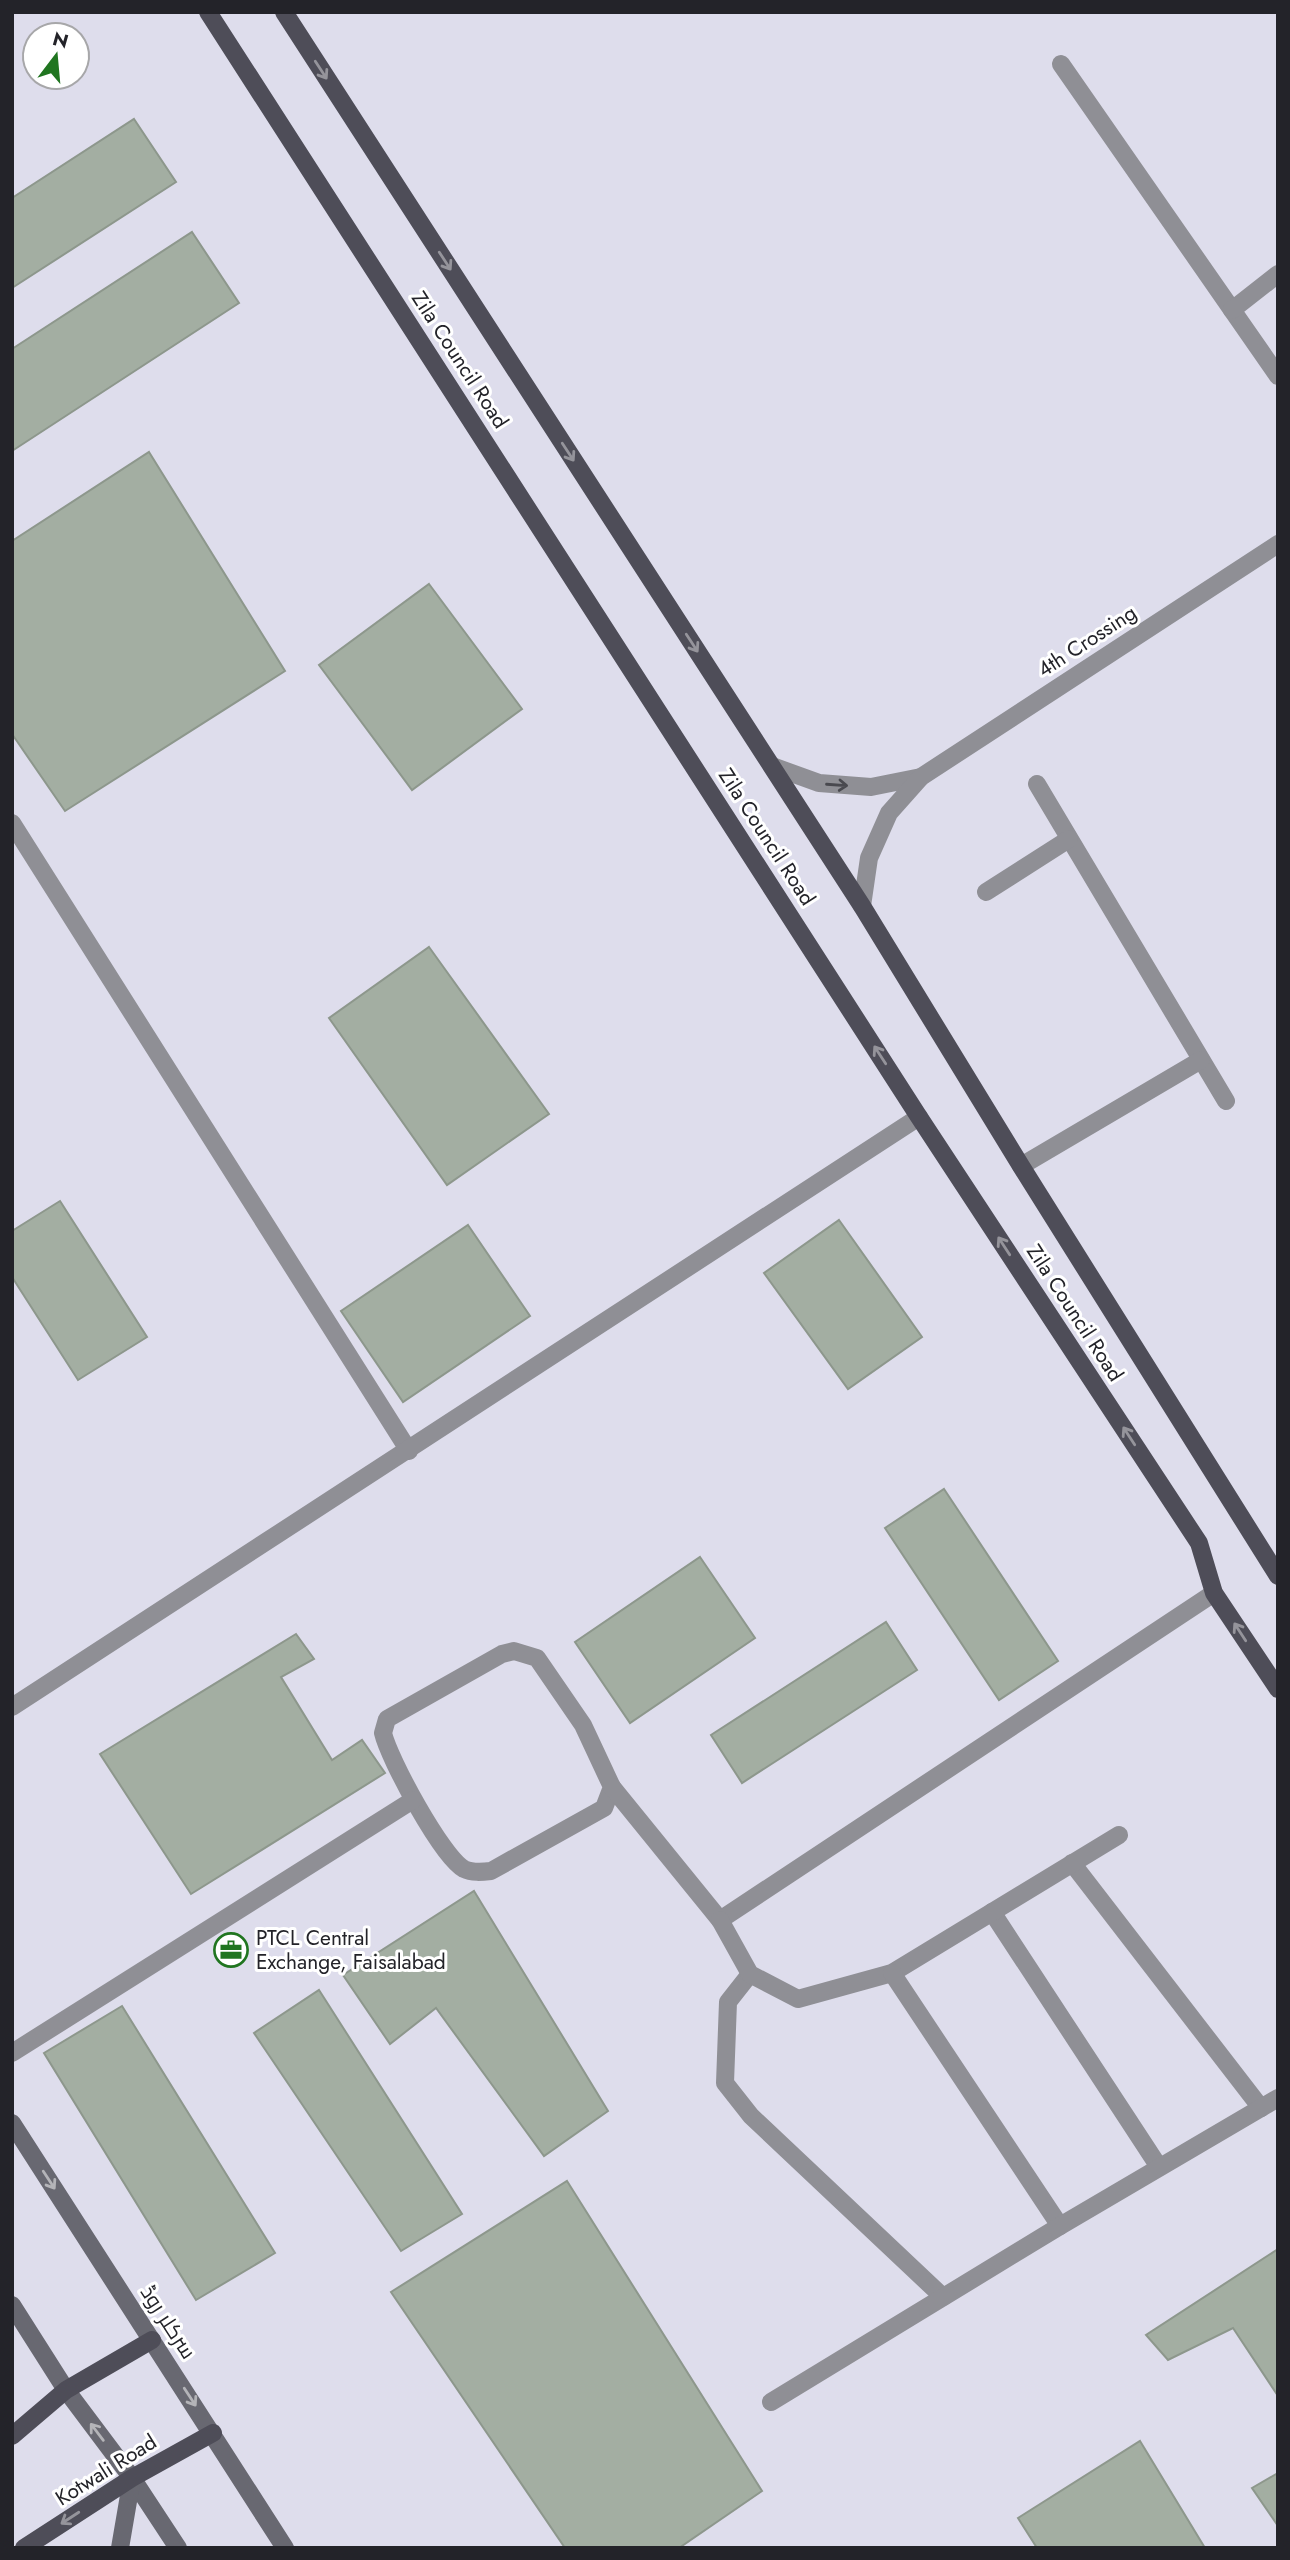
<svg xmlns="http://www.w3.org/2000/svg" width="1290" height="2560" viewBox="0 0 1290 2560" font-family="Jost,Cairo,sans-serif">
  <style>
    .building { fill: #a3aea2; stroke: #8d978c; stroke-width: 2 }
    .lines { fill: none; stroke-linecap: round; stroke-linejoin: round }
    .lane { stroke: #8f8f95; stroke-width: 18 }
    .street { stroke: #8f8f95; stroke-width: 18 }
    .secondary { stroke: #686871; stroke-width: 18 }
    .primary { stroke: #4e4d58; stroke-width: 18 }
    .oneway { stroke: #95949b }
    .oneway2 { stroke: #49494f }
    .oneway3 { stroke: #b4b4b8 }
    .labels { text-anchor: middle; dominant-baseline: central; stroke-width: 6; stroke-linejoin: round; paint-order: stroke }
    .street-label { font-size: 21px; fill: #232329; stroke: #fff }
    .poi-label { font-size: 21px; fill: #232329; stroke: #fff; text-anchor: start }
  </style>
  <rect width="100%" height="100%" fill="#deddec"/>
  <g class="building">
    <polygon points="134,119 176,182 12,288 12,198"/>
    <polygon points="192,232 239,303 12,451 12,349"/>
    <polygon points="149,452 285,671 65,811 12,734 12,541"/>
    <polygon points="429,584 522,709 412,790 319,665"/>
    <polygon points="429,947 549,1114 447,1185 329,1018"/>
    <polygon points="60,1201 147,1337 78,1380 12,1277 12,1231"/>
    <polygon points="839,1220 922,1337 848,1389 764,1273"/>
    <polygon points="468,1225 530,1316 403,1402 341,1311"/>
    <polygon points="944,1489 1058,1661 999,1700 885,1528"/>
    <polygon points="700,1557 755,1638 630,1723 575,1642"/>
    <polygon points="886,1622 917,1670 742,1783 711,1735"/>
    <polygon points="296,1634 314,1659 281,1677 332,1760 362,1740 385,1773 191,1894 100,1754"/>
    <polygon points="474,1891 608,2111 544,2156 436,2008 390,2044 343,1975"/>
    <polygon points="319,1990 462,2214 401,2251 254,2033"/>
    <polygon points="122,2006 275,2253 196,2300 44,2053"/>
    <polygon points="567,2181 762,2491 679,2548 565,2548 391,2292"/>
    <polygon points="1278,2249 1278,2396 1233,2328 1168,2360 1146,2335"/>
    <polygon points="1140,2441 1205,2548 1037,2548 1018,2518"/>
    <polygon points="1278,2473 1278,2526 1252,2488"/>
  </g>
  <g class="lines">
    <g class="lane">
      <polyline points="1037,784 1226,1101"/>
      <polyline points="986,892 1069,839"/>
      <polyline points="1021,1166 1201,1060"/>
      <polyline points="750,1974 728,2002 725,2083 751,2116 943,2297"/>
    </g>
    <g class="street">
      <polyline points="1061,64 1278,376"/>
      <polyline points="1232,310 1278,274"/>
      <polyline points="772,766 819,783 871,787 921,777"/>
      <polyline points="12,823 409,1451"/>
      <polyline points="862,906 869,858 889,813 921,777 1278,544"/>
      <path d="M514 1651 537 1658 583 1725 612 1787 604 1808 491 1871C482 1872 472 1873 464 1869 442 1857 389 1759 383 1733L387 1719 502 1654Z"/>
      <polyline points="12,1707 919,1117"/>
      <polyline points="612,1787 720,1920 1214,1593"/>
      <polyline points="1072,1863 1261,2108"/>
      <polyline points="992,1912 1159,2167"/>
      <polyline points="720,1920 750,1974 798,1999 892,1973 1119,1835"/>
      <polyline points="892,1973 1060,2226"/>
      <polyline points="12,2053 413,1800"/>
      <polyline points="771,2402 1060,2226 1278,2098"/>
    </g>
    <g class="secondary">
      <polyline points="12,2123 285,2548"/>
      <polyline points="12,2305 66,2390 132,2478 178,2548"/>
      <polyline points="120,2548 132,2478"/>
    </g>
    <g class="primary">
      <polyline points="208,12 919,1117 1199,1543 1214,1593 1278,1689"/>
      <polyline points="284,12 862,906 1021,1166 1278,1576"/>
      <polyline points="12,2436 66,2390 152,2340"/>
      <polyline points="24,2548 132,2478 213,2433"/>
    </g>
  </g>
  <defs><path id="oneway-shaft" d="M-6 0H5M1.5-3L5.5 0L1.5 3" fill="none" stroke-width="1.6" stroke-linecap="round" stroke-linejoin="round" transform="scale(1.75)"/></defs>
  <g class="oneway">
    <use href="#oneway-shaft" transform="translate(321 70) rotate(57)"/>
    <use href="#oneway-shaft" transform="translate(445 261) rotate(57)"/>
    <use href="#oneway-shaft" transform="translate(568 452) rotate(57)"/>
    <use href="#oneway-shaft" transform="translate(692 643) rotate(57)"/>
    <use href="#oneway-shaft" transform="translate(880 1055) rotate(-123)"/>
    <use href="#oneway-shaft" transform="translate(1004 1246) rotate(-123)"/>
    <use href="#oneway-shaft" transform="translate(1129 1436) rotate(-123)"/>
    <use href="#oneway-shaft" transform="translate(1240 1632) rotate(-123)"/>
    <use href="#oneway-shaft" transform="translate(70 2518) rotate(147)"/>
  </g>
  <use class="oneway2" href="#oneway-shaft" transform="translate(837 785) rotate(4)"/>
  <g class="oneway3">
    <use href="#oneway-shaft" transform="translate(49 2180) rotate(57)"/>
    <use href="#oneway-shaft" transform="translate(190 2397) rotate(57)"/>
    <use href="#oneway-shaft" transform="translate(97 2432) rotate(-127)"/>
  </g>
  <defs>
    <g id="office-ring" transform="scale(1.75)"><circle r="9.5" fill="#fff" stroke="#207520" stroke-width="1.5"/><path d="M-6-3h4V-5.5h4V-3h4V5H-6ZM-1-4.5V-3h2v-1.5ZM-6 0V1H6V0Z" fill="#207520"/></g>
  </defs>
  <g fill-rule="evenodd">
    <use href="#office-ring" x="231" y="1950"/>
  </g>
  <g class="labels">
    <g class="street-label">
      <text transform="translate(460 360) rotate(57)">Zila Council Road</text>
      <text transform="translate(1087 641) rotate(-33)">4th Crossing</text>
      <text transform="translate(767 837) rotate(57)">Zila Council Road</text>
      <text transform="translate(1075 1313) rotate(57)">Zila Council Road</text>
      <text transform="translate(168 2322) rotate(57)">سرکلر روڈ</text>
      <text transform="translate(106 2470) rotate(-32)">Kotwali Road</text>
    </g>
    <g class="poi-label">
      <text x="256" y="1938">PTCL Central<tspan x="256" dy="24">Exchange, Faisalabad</tspan></text>
    </g>
  </g>
  <rect width="1290" height="2560" fill="none" stroke="#232329" stroke-width="28"/>
  <g transform="translate(56 56) rotate(16)"><circle r="33" fill="#ffffff" stroke="#a7a7a9" stroke-width="2"/>
  <path d="M0-5L12 26L0 18L-12 26Z" fill="#207520"/>
  <text y="-10" font-size="19" font-weight="bold" text-anchor="middle" fill="#232329">N</text>
  </g>
</svg>
